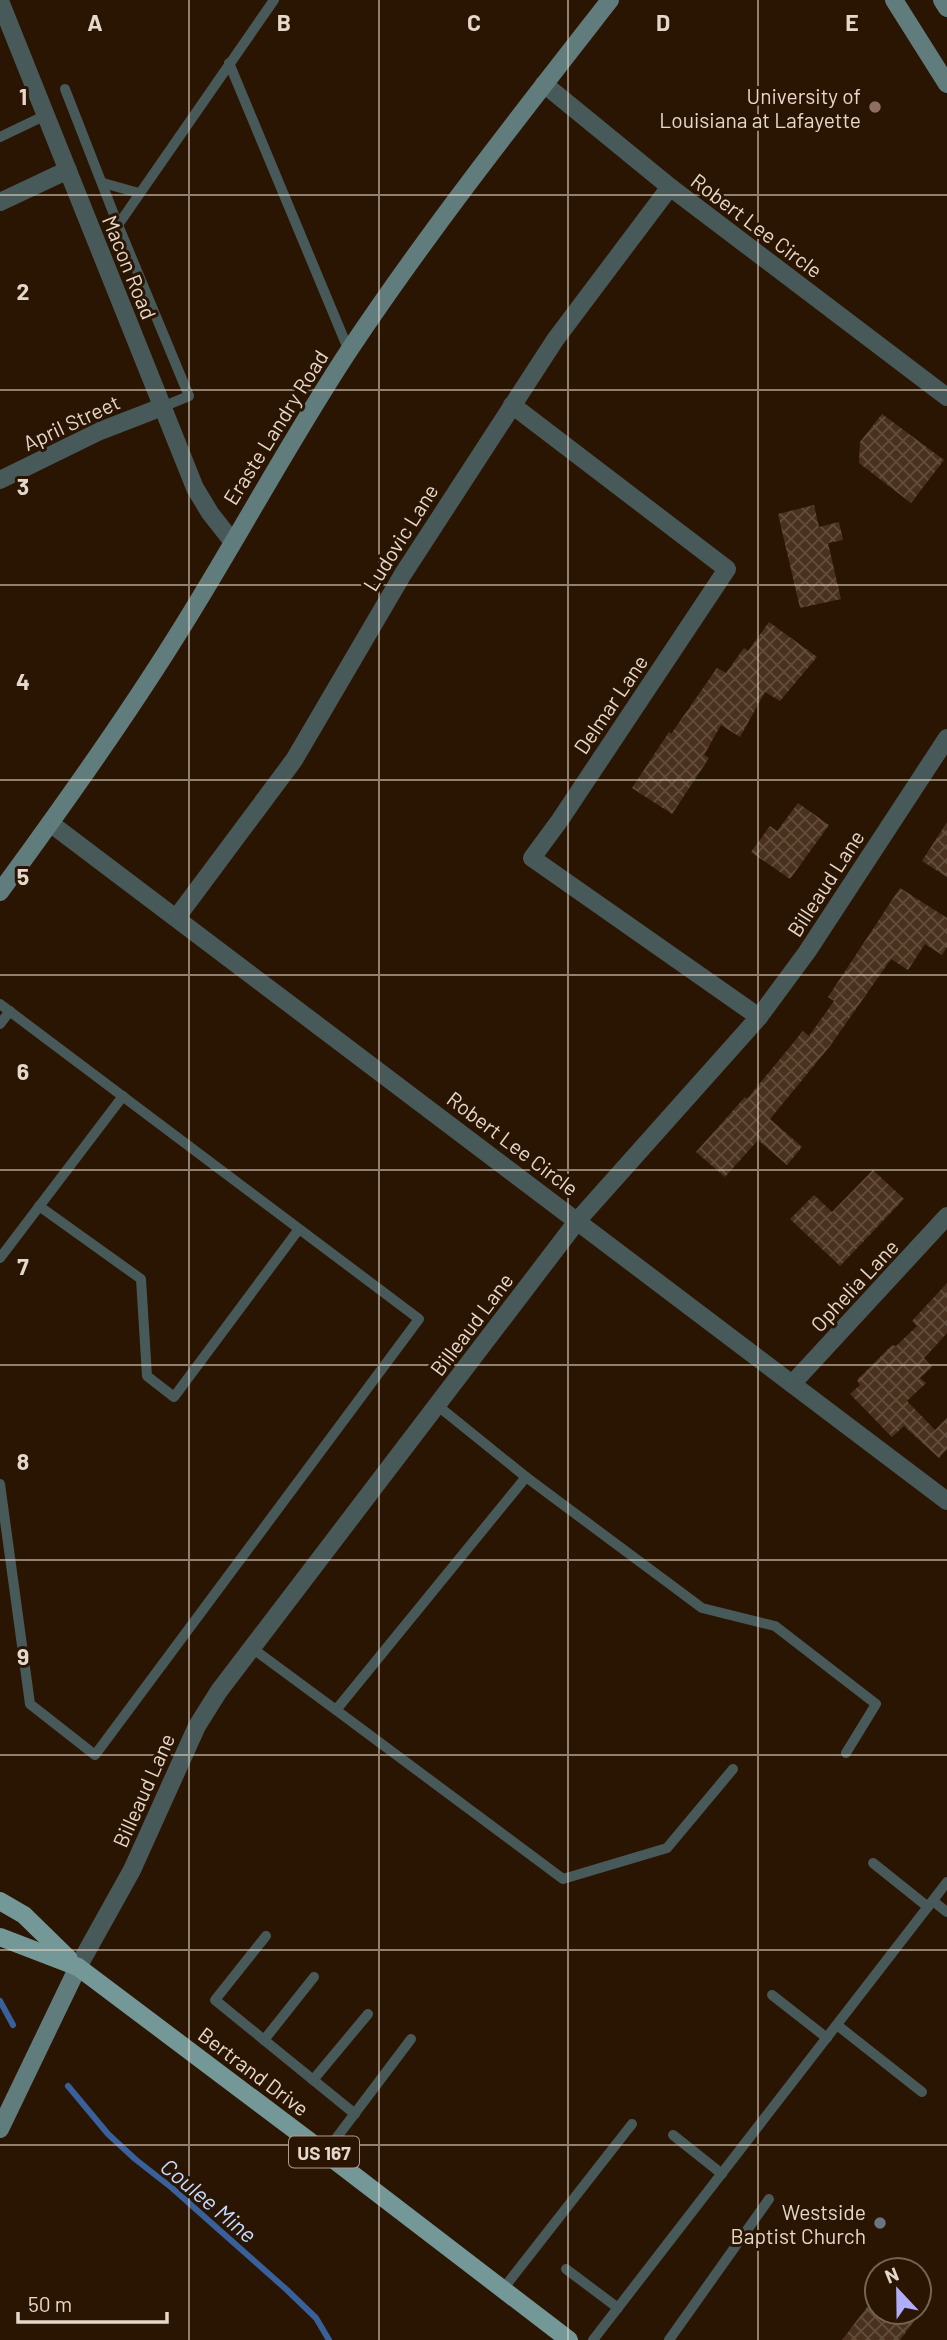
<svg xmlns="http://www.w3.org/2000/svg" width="947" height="2340" viewBox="0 0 947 2340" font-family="Barlow,sans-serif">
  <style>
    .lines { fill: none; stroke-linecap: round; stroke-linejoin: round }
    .stream { stroke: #38609b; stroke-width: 6 }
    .building { fill: url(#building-cross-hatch) }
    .lane { stroke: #485959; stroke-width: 10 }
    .street { stroke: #485959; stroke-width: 18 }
    .secondary { stroke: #617c7d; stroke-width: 18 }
    .primary { stroke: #749898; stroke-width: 18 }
    .grid { fill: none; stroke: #e6d7cb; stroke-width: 2; stroke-opacity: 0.55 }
    .education-dot { fill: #8d6e63; stroke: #2a1503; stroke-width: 2.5 }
    .worship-dot { fill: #6b7280; stroke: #2a1503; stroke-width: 2.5 }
    .labels { text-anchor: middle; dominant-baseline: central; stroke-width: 6; stroke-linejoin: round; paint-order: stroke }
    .shield { fill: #2a1503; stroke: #ae9d8f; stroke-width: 2 }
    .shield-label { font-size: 19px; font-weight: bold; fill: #e6d7cb }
    .poi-label { font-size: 21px; fill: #e6d7cb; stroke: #2a1503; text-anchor: end }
    .street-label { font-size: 21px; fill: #e6d7cb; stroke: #2a1503 }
    .water-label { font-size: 23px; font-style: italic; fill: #c4dbfe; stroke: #2a1503 }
    .grid-label { font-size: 23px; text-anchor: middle; font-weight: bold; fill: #e6d7cb; stroke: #2a1503; stroke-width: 6; stroke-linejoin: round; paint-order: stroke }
  </style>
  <defs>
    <pattern id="building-cross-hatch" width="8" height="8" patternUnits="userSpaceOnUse" patternTransform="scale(1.75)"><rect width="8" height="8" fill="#49311e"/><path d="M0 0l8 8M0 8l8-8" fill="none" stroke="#634e3d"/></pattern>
  </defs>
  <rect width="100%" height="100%" fill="#2a1503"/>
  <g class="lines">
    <g class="stream">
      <polyline points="0,2001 13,2025"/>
      <polyline points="68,2086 108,2134 135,2159 172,2188 287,2290 316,2318 329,2340"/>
    </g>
  </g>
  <g class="building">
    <polygon points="882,414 944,460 911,503 859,463 860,442"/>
    <polygon points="814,505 819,527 839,522 843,540 828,543 841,599 800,608 778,514"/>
    <polygon points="769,622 817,657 780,701 765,692 740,737 721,725 704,755 709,758 672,814 632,788 669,732 671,734 717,668 726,673 744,648 748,651"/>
    <polygon points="798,803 829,825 790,879 751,852 770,826 777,831"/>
    <polygon points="947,822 947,877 922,861"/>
    <polygon points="900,888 947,918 947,947 942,955 925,944 908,970 891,959 830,1046 770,1119 802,1147 787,1165 758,1140 725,1177 696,1152 745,1097 747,1099 803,1031 809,1036 834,1001 828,997"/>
    <polygon points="873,1170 904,1199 840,1266 790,1219 814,1195 832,1212"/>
    <polygon points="947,1283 947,1333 924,1358 932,1367 920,1378 926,1383 907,1401 935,1430 947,1418 947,1449 939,1458 904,1426 892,1437 850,1394 860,1385 857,1380 892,1345 896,1346 917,1326 912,1321"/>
    <polygon points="877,2294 877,2312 921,2312 900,2340 842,2340"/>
  </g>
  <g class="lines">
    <g class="lane">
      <polyline points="229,63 349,351"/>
      <polyline points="65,89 118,225"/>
      <polyline points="0,137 46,115"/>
      <polyline points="103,183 139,193"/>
      <polyline points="162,407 189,396 118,225 274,0"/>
      <polyline points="0,1004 419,1319 95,1755 30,1704 0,1484"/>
      <polyline points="0,1024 10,1011"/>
      <polyline points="39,1206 141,1279 147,1376 174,1397 299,1229"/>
      <polyline points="0,1258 123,1096"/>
      <polyline points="526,1477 702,1608 775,1626 876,1704 846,1753"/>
      <polyline points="252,1648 336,1710 526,1477 438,1406"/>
      <polyline points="336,1710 563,1879 667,1848 733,1769"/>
      <polyline points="873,1863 928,1907"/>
      <polyline points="933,1901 947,1912"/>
      <polyline points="266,1936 215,2000 355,2114"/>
      <polyline points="772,1995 827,2038"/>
      <polyline points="837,2025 922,2092"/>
      <polyline points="264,2040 314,1977"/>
      <polyline points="313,2080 368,2014"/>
      <polyline points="673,2135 722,2174"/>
      <polyline points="325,2153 411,2039"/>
      <polyline points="566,2269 618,2308"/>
      <polyline points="503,2289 632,2124"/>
      <polyline points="593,2340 947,1882"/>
      <polyline points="669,2340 769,2199"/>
    </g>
    <g class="street">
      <polyline points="0,1 195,488 210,513 232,541"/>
      <polyline points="544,84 670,187 947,397"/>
      <polyline points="0,202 68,170"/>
      <polyline points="512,405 727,569 560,820 532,858 759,1017"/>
      <polyline points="0,480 100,431 162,407"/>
      <polyline points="50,823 947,1501"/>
      <polyline points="177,917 294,760 403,574 555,340 670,187"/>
      <polyline points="792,1384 947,1216"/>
      <polyline points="78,1967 132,1870 197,1726 219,1691 578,1220 759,1017 807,952 947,738"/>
    </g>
    <g class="secondary">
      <polyline points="894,0 947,84"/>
      <polyline points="942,0 947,8"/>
      <path d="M0 892C61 809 121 725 176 637 236 542 288 443 350 349 431 228 521 114 610 0"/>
      <polyline points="0,2129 78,1967"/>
    </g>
    <g class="primary">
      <polyline points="0,1901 24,1915 69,1959"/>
      <polyline points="0,1937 78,1967 308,2140 569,2340"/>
    </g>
  </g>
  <path class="grid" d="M189 0V2340M379 0V2340M568 0V2340M758 0V2340M0 195H947M0 390H947M0 585H947M0 780H947M0 975H947M0 1170H947M0 1365H947M0 1560H947M0 1755H947M0 1950H947M0 2145H947"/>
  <circle class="education-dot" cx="875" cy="107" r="7"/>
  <circle class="worship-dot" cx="880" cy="2223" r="7"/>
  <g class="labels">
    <rect class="shield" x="289" y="2136.5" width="70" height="31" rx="5"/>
    <g class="shield-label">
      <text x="324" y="2152">US 167</text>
    </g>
    <g class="poi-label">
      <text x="861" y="95">University of<tspan x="861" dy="24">Louisiana at Lafayette</tspan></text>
      <text x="866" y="2211">Westside<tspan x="866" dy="24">Baptist Church</tspan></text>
    </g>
    <g class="street-label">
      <text transform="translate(757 225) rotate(37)">Robert Lee Circle</text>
      <text transform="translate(130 267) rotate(68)">Macon Road</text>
      <text transform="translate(71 422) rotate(-25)">April Street</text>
      <text transform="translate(275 427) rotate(-58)">Eraste Landry Road</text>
      <text transform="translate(400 537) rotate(-58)">Ludovic Lane</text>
      <text transform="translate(610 704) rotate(-56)">Delmar Lane</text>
      <text transform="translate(825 883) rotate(-57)">Billeaud Lane</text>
      <text transform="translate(513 1143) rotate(37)">Robert Lee Circle</text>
      <text transform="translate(854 1285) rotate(-47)">Ophelia Lane</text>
      <text transform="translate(471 1324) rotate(-53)">Billeaud Lane</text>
      <text transform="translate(143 1790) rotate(-66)">Billeaud Lane</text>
      <text transform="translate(254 2071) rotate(37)">Bertrand Drive</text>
    </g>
    <g class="water-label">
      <text transform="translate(209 2200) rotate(40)">Coulee Mine</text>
    </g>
  </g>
  <g class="grid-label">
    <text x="95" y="31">A</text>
    <text x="284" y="31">B</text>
    <text x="474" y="31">C</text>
    <text x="663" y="31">D</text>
    <text x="852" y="31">E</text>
    <text x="23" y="105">1</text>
    <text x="23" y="300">2</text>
    <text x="23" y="495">3</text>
    <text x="23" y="690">4</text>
    <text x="23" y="885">5</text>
    <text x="23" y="1080">6</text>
    <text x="23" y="1275">7</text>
    <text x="23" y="1470">8</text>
    <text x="23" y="1665">9</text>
  </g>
  <g transform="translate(898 2291) rotate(338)"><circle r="33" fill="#2a1503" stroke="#756353" stroke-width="2"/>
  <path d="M0-5L12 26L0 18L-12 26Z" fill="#b0adfa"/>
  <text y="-10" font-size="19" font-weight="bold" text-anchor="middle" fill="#e6d7cb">N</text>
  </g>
  <path d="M18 2312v10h149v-10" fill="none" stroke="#e6d7cb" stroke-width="3.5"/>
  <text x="28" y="2312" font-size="21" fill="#e6d7cb" stroke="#2a1503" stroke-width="5" paint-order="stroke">50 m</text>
</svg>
